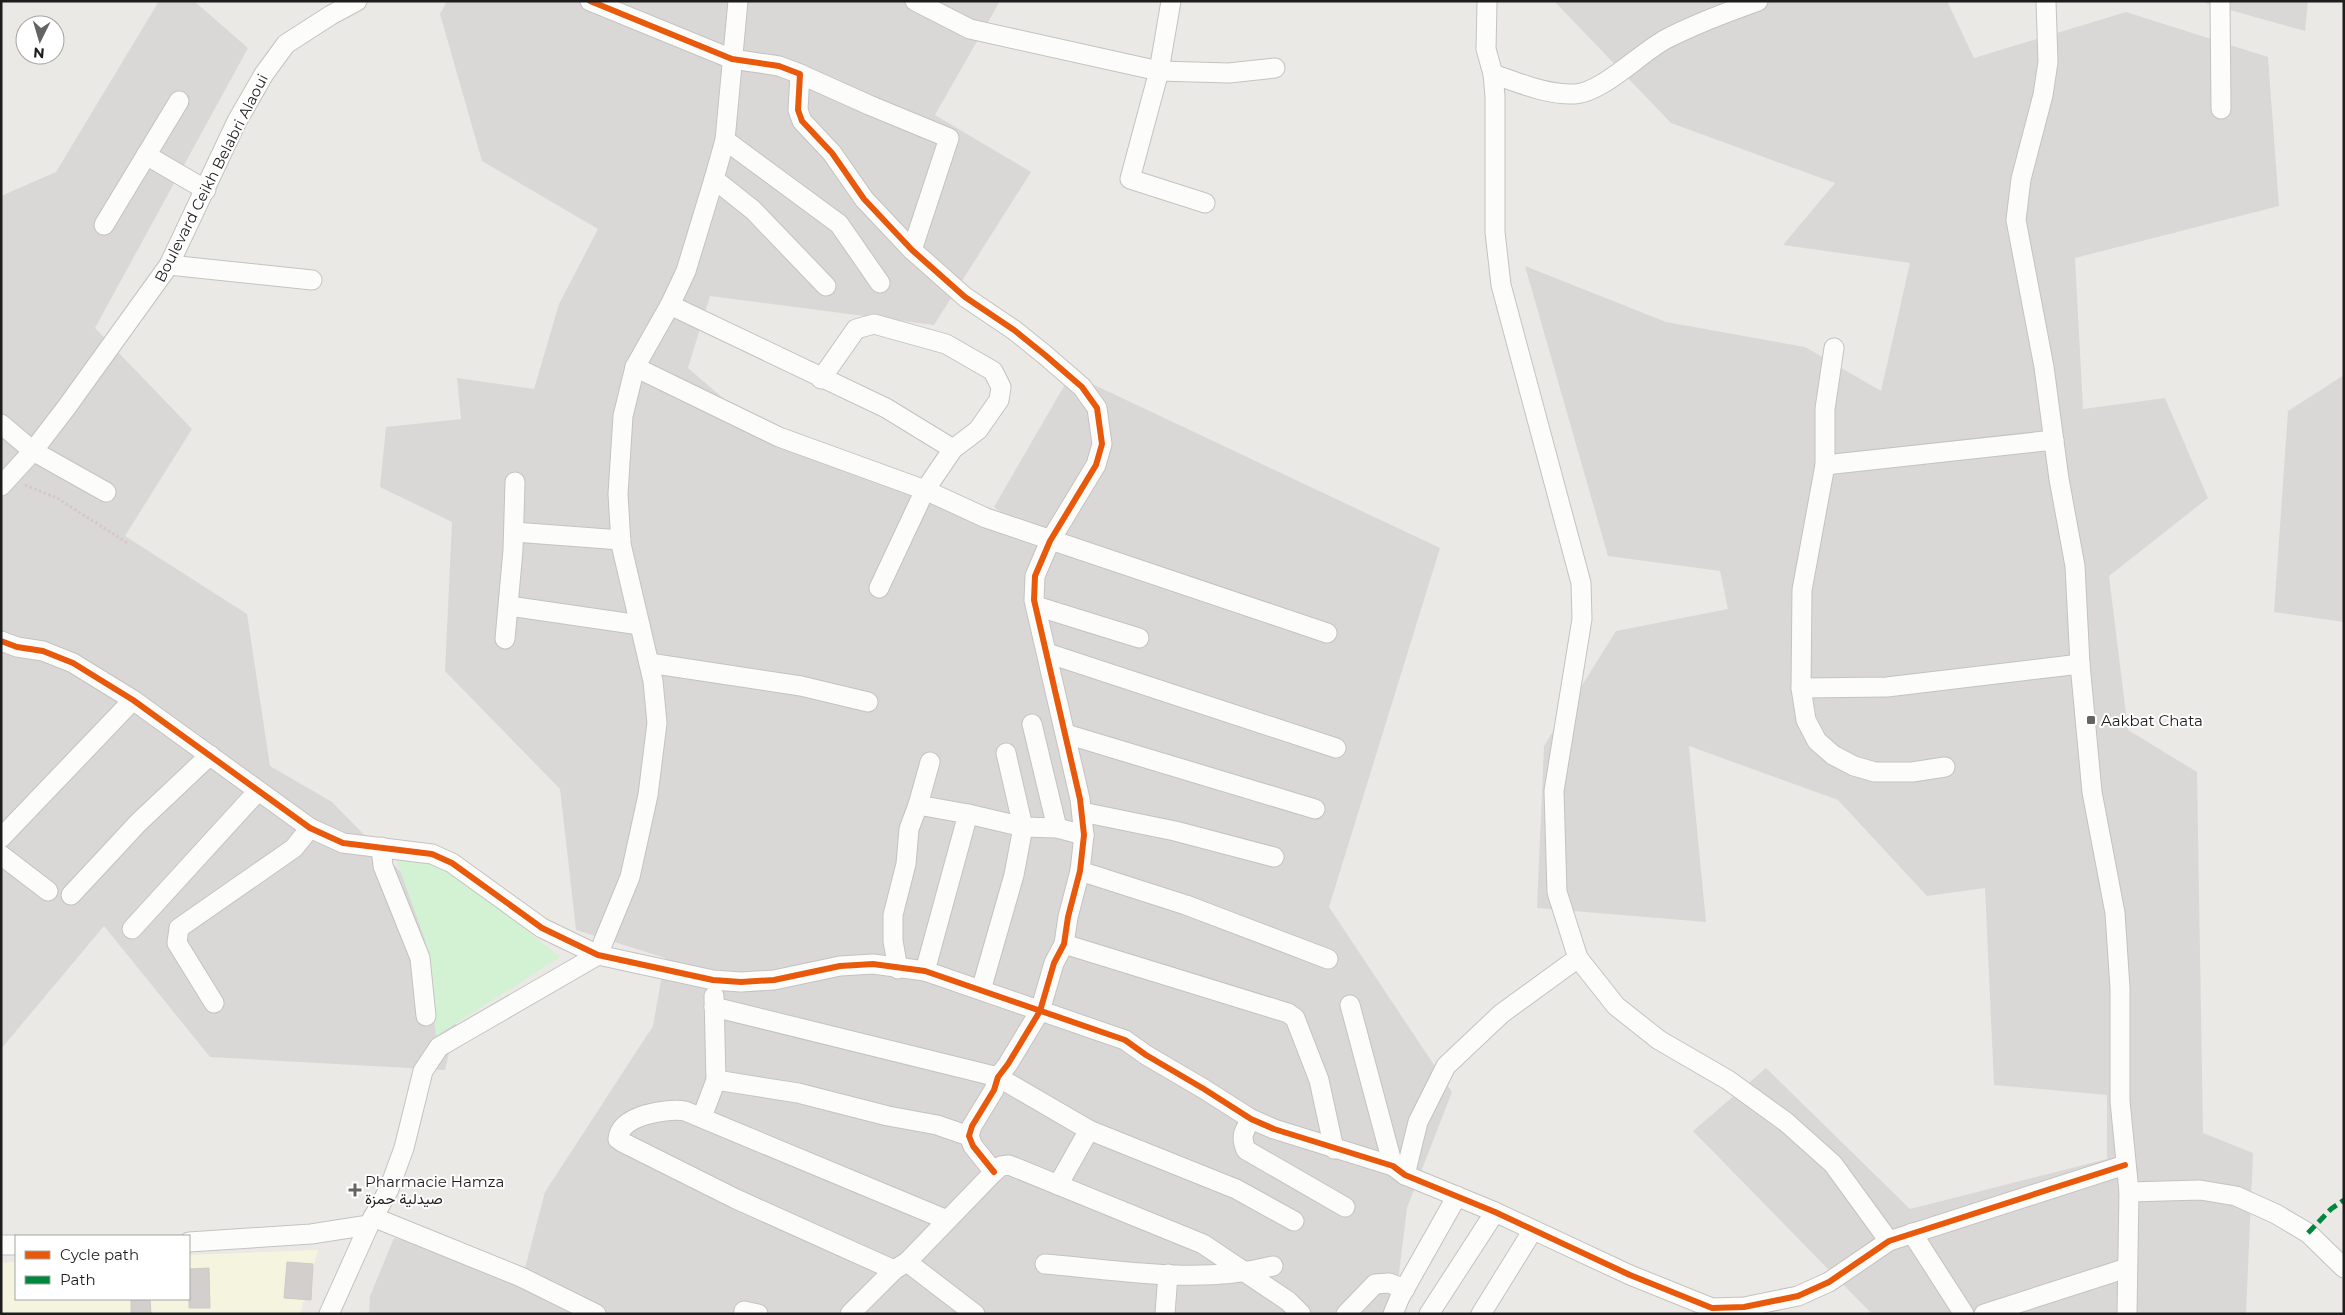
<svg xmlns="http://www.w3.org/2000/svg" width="2345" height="1315" viewBox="0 0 2345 1315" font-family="Montserrat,Vazirmatn,sans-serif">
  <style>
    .residential { fill: #dad8d6 }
    .education { fill: #f5f5df }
    .park { fill: #d2f2d3 }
    .building { fill: #d2cfcc; stroke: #cecbc6 }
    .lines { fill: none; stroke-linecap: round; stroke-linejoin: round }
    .minor-casing { stroke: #c4c3c1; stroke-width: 21 }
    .path { stroke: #d6c8c5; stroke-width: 3; stroke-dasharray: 2.5 2.5; stroke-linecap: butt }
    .minor { stroke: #fcfcfb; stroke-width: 19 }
    .quiet { stroke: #00873e; stroke-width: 5; stroke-dasharray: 10 5; stroke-linecap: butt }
    .cycleway-casing { stroke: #fff; stroke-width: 9 }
    .cycleway { stroke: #e8590c; stroke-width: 6 }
    .poi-dot { fill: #656463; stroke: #fff; stroke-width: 2 }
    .labels { text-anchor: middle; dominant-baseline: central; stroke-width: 4; stroke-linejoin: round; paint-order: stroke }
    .street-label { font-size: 15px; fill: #1d1d1d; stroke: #fff }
    .poi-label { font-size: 15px; fill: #1d1d1d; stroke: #fff; text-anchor: start }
  </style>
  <rect width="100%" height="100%" fill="#ebe9e5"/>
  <g class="residential">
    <polygon points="159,1 194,1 248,48 95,328 192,429 125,536 247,614 270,766 332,802 442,914 457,1020 445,1070 210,1057 104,926 1,1049 1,196 56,172"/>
    <polygon points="447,1 1000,1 935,115 1031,172 934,325 710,296 688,368 751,422 1045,545 994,507 1071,374 1440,548 1329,907 1452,1092 1407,1208 1394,1314 369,1314 370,1296 394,1238 525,1268 545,1192 653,1026 665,958 576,930 560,789 445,671 452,522 380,487 386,427 461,419 457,378 534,389 559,304 598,229 482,161 440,14"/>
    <polygon points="1554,1 1947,1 1974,58 2126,12 2268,57 2279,206 2075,258 2083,409 2165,398 2208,498 2109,576 2128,730 2197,772 2203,1133 2253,1153 2246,1314 1872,1314 1693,1131 1766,1068 1910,1209 2107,1159 2107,1095 1994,1085 1985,888 1927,896 1838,800 1689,746 1706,922 1537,908 1544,746 1616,631 1728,609 1720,571 1608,556 1525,266 1666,322 1805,347 1881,391 1910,263 1783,245 1835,183 1671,123"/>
    <polygon points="2205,1 2308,1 2305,31 2205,3"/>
    <polygon points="2344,375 2344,622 2274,612 2288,411"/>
  </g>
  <polygon class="education" points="318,1250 300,1314 1,1314 1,1263 16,1262 16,1299 189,1299 189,1255"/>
  <polygon class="park" points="395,856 449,869 560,957 436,1036 425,940"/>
  <g class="building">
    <polygon points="287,1262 313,1264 311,1300 284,1298"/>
    <polygon points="209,1268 210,1308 189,1308 189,1269"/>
    <polygon points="131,1299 150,1299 151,1314 131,1314"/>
  </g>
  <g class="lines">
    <g class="minor-casing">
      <g id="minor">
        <polyline points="590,1 732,59 779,66 800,74 798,110 802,121 832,153 864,199 912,250 965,297 1014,330 1045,355 1082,387 1097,408 1102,444 1096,465 1050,541 1035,576 1034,600 1080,799 1084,835 1080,871 1068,917 1064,944 1054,963 1040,1011 1008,1064 998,1077 994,1090 972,1126 969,1136 973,1146 994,1172"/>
        <polyline points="915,1 970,29 1159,71 1229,73 1275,68"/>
        <polyline points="1171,1 1159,71 1130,179 1205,203"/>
        <polyline points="1487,1 1486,49 1493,74 1495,96 1495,232 1501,285 1581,583 1582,619 1554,791 1557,892 1578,958 1616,1006 1659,1040 1728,1080 1786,1122 1833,1164 1889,1241"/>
        <polyline points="2046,1 2048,62 2043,95 2021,179 2016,220 2044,367 2059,479 2075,566 2080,664 2092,792 2115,913 2120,988 2120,1101 2129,1192 2127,1314"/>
        <polyline points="2220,1 2221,109"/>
        <polyline points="800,74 869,105 949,138 912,250"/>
        <path d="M1493 74C1519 83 1547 95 1575 94 1603 92 1640 53 1666 39 1695 24 1727 12 1758 1"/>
        <polyline points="725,140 839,224 880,283"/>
        <polyline points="146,155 206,190"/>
        <polyline points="714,179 753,210 826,286"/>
        <polyline points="104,225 179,101"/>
        <polyline points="169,265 312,280"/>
        <polyline points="670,305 886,408 953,449"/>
        <polyline points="1834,348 1825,409 1825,465 1802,590 1801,688 1806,720 1817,741 1833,755 1854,766 1875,772 1912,772 1945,767"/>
        <polyline points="635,367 779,437 925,490 986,518 1327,633"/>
        <polyline points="821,379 856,329 874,324 946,344 993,371 1001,387 999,400 978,430 953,449 925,490 879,588"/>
        <polyline points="1,424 33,451 106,492"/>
        <polyline points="1825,465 2054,440"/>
        <polyline points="1,486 33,451 66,408 169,265 237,121 264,74 286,44 331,15 357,1"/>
        <polyline points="514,532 621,540"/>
        <polyline points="509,606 640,625"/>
        <polyline points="1036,606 1139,638"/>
        <polyline points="505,639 513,550 515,482"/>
        <polyline points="1,641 17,647 43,651 73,663 133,700 310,828 343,843 432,854 452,863 542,928 598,955 713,980 741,982 774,980 840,966 873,964 925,971 1125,1040 1146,1055 1204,1089 1251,1119 1274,1129 1393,1166 1405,1175 1495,1212 1630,1275 1712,1308 1744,1307 1798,1296 1829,1282 1889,1241 2125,1165"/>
        <polyline points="1047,653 1336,748"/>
        <polyline points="649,663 801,686 868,702"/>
        <polyline points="1801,688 1887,687 2080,664"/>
        <polyline points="1032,724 1057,828"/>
        <polyline points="1066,734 1315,809"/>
        <polyline points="918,805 968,814 1023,827 1057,828 1084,835"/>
        <polyline points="1082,812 1175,831 1274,857"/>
        <polyline points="1,838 133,700"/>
        <polyline points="381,847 383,866 420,958 426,1016"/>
        <polyline points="1,855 48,891"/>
        <polyline points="1080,871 1186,905 1328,959"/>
        <polyline points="71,895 138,823 210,755"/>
        <polyline points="132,929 258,791"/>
        <polyline points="1064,944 1288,1013 1295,1018 1319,1080 1334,1149"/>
        <polyline points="898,969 893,941 893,915 906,864 909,829 918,805 930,762"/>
        <polyline points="925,971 968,814"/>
        <polyline points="981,990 1014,875 1023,827 1006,753"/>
        <polyline points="214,1003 177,943 179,928 294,848 310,828"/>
        <polyline points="1350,1005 1393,1166"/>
        <polyline points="714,1007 998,1077 1089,1130 1236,1189 1294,1221"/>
        <polyline points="716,1080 798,1093 888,1116 937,1125 969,1136"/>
        <polyline points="702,1117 716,1080 714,996"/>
        <path d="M1251 1119C1244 1131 1240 1136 1246 1150L1345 1207"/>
        <polyline points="1405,1175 1418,1122 1446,1066 1501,1014 1578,958"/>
        <polyline points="1058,1185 1089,1130"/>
        <polyline points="2129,1192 2200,1190 2236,1196 2276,1214 2308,1233 2344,1268"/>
        <polyline points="373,1217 521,1277 596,1314"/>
        <polyline points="1912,1233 1964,1314"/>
        <polyline points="189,1242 311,1234 369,1225"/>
        <polyline points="1,1245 16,1245"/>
        <polyline points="907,1262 975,1314"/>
        <path d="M1045 1264C1120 1270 1199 1285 1273 1266"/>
        <path d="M894 1270 736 1199 622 1142 618 1139C620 1115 667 1108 685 1111L947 1220"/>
        <polyline points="744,1311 758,1314"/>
        <polyline points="329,1314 369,1225 389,1189 404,1148 423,1071 439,1047 598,955 630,877 648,795 657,723 653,681 621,544 618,494 623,416 635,367 670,305 686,271 714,179 725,140 738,1"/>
        <polyline points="850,1314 894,1270 907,1262 994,1172 1001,1166 1009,1165 1203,1244 1288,1301 1301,1314"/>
        <polyline points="1165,1314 1168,1274"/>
        <polyline points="1346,1314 1375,1284 1389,1283 1405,1289"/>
        <polyline points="1393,1314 1400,1297 1457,1196"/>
        <polyline points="1429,1314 1495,1212"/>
        <polyline points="1481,1314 1533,1230"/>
        <polyline points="1984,1314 2127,1268"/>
      </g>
    </g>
    <polyline class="path" points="25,485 57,498 129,544"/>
    <use href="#minor" class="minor"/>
    <polyline class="quiet" points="2308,1233 2331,1209 2344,1200"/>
    <g class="cycleway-casing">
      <g id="cycleway">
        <polyline points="590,1 732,59 779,66 800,74 798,110 802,121 832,153 864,199 912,250 965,297 1014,330 1045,355 1082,387 1097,408 1102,444 1096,465 1050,541 1035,576 1034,600 1080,799 1084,835 1080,871 1068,917 1064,944 1054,963 1040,1011 1008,1064 998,1077 994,1090 972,1126 969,1136 973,1146 994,1172"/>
        <polyline points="1,641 17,647 43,651 73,663 133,700 310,828 343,843 432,854 452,863 542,928 598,955 713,980 741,982 774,980 840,966 873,964 925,971 1125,1040 1146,1055 1204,1089 1251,1119 1274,1129 1393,1166 1405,1175 1495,1212 1630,1275 1712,1308 1744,1307 1798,1296 1829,1282 1889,1241 2125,1165"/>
      </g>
    </g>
    <use href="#cycleway" class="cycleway"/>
  </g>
  <g class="poi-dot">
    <rect x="2086" y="715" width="10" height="10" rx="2.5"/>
    <path d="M352.5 1182.5h5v5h5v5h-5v5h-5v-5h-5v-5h5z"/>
  </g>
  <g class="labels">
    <g class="street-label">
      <text transform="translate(211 178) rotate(-63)">Boulevard Ceikh Belabri Alaoui</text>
    </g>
    <g class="poi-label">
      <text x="2101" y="720">Aakbat Chata</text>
      <text x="365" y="1181">Pharmacie Hamza<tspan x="365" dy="17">صيدلية حمزة</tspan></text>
    </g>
  </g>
  <rect width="2345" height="1315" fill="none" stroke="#1d1d1d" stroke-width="5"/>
  <rect x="15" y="1235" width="175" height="65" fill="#ffffff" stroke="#a5a5a5"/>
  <rect x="25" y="1251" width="25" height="8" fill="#e8590c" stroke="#a5a5a5"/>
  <text x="60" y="1260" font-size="15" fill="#1d1d1d">Cycle path</text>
  <rect x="25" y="1276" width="25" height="8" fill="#00873e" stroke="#a5a5a5"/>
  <text x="60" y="1285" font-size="15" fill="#1d1d1d">Path</text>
  <g transform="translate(40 40) rotate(185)"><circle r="24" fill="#ffffff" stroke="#a5a5a5"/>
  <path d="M0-4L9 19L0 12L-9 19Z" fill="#656463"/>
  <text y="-8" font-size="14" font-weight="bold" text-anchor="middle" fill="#1d1d1d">N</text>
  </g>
</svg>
